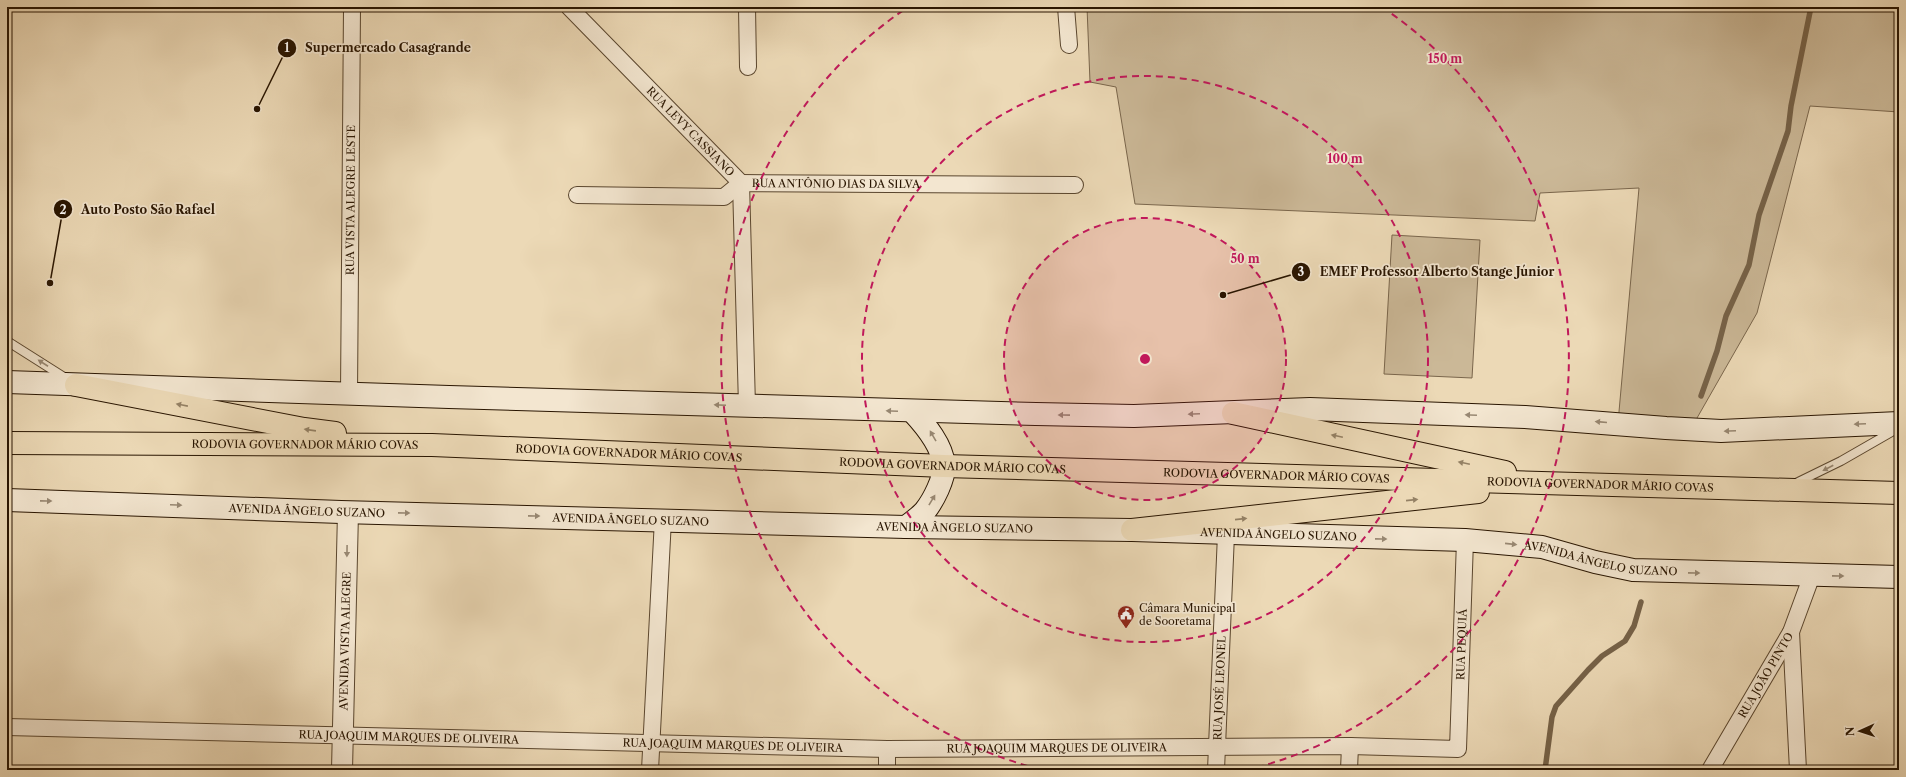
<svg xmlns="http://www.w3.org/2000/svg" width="1906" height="777" viewBox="0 0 1906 777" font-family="'Libre Caslon Text',serif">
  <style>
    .green { fill: #cbb897; stroke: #7a664c }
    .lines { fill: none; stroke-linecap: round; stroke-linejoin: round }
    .stream { stroke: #766248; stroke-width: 5.5 }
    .service-casing { stroke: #5a462e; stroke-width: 10 }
    .minor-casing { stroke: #5a462e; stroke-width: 18 }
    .tertiary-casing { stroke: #5a462e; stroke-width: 22 }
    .secondary-casing { stroke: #291501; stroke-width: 24 }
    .trunk-casing { stroke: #291501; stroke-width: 24 }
    .service { stroke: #f3e6d0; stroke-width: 8 }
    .minor { stroke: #f3e6d0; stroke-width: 16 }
    .tertiary { stroke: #f3e6d0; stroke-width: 20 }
    .secondary { stroke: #f3e6d0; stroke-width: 22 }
    .trunk { stroke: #ecd9b6; stroke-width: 22 }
    .oneway { fill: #988873 }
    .oneway2 { fill: #948165 }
    .ring { fill: none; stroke: #c2185b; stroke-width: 2; stroke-dasharray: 7 5 }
    .labels { text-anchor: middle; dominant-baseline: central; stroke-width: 3.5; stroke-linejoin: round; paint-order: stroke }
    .street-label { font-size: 11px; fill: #291501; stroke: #f3e6d0 }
    .poi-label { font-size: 11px; fill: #291501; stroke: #f3e6d0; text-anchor: start }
    .centre { fill: #c2185b; stroke: #f3e6d0; stroke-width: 2 }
    .ring-label { font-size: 12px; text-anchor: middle; font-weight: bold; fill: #c2185b; stroke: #f3e6d0; stroke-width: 3.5; stroke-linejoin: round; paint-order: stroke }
    .leader { fill: none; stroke: #291501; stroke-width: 1.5 }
    .callout-dot { fill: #291501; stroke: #f3e6d0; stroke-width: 1.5 }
    .mark-label { font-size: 12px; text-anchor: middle; font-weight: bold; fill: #fff }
    .callout-label { font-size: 12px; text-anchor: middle; font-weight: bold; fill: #291501; stroke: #f3e6d0; stroke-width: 3.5; stroke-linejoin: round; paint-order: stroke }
  </style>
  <rect width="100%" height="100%" fill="#ecd9b6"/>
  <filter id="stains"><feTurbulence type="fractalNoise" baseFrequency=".005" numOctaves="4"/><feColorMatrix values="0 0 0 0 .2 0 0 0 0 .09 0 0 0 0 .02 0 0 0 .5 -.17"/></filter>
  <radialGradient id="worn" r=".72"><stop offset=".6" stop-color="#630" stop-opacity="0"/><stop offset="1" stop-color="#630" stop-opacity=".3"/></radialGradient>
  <g class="green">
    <polygon points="1087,7 1899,7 1899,112 1810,106 1757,313 1689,432 1617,434 1639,188 1540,193 1535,221 1135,204 1116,87 1090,82"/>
    <polygon points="1392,235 1480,240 1472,378 1384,374"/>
  </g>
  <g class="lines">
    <g class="stream">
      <polyline points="1701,396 1717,351 1726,316 1749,265 1759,215 1788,131 1791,106 1811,7"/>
      <polyline points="1545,770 1552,717 1556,706 1588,670 1602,656 1625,641 1634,626 1641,602"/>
    </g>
    <g class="service-casing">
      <g id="service">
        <polyline points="7,341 67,379"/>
        <polyline points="1796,483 1841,461 1895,430"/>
      </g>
    </g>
    <g class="minor-casing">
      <g id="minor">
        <path id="s1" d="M569 7 741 183 747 406"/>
        <polyline points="747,7 748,67"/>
        <polyline points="1066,7 1069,45"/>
        <path id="s2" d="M577 195 724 197 741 183 1075 185"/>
        <path id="s3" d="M349 394 352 7"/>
        <polyline points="1791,632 1798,770"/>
        <path id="s4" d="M7 727 887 749 1350 746 1458 749 1465 540"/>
        <polyline points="650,770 663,519"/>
        <polyline points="887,770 887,749"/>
        <path id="s5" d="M1216 770 1226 534"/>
        <polyline points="1349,770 1350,746"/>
        <path id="s6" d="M1710 770 1791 632 1812 575"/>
      </g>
    </g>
    <g class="tertiary-casing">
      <g id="tertiary">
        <path id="s7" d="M342 770 348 512"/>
      </g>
    </g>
    <g class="secondary-casing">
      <g id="secondary">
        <polyline points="7,382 449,397 1036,414 1134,416 1310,409 1525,417 1666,428 1721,431 1899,423"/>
        <path id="s8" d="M7 500 341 512 906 527 1132 530 1465 540 1542 547 1595 562 1633 570 1899 577"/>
        <path d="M906 527C912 522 920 517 925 511 933 501 945 478 944 465 942 445 926 426 913 412"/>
      </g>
    </g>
    <g class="trunk-casing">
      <g id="trunk">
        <polyline points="76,385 304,429 335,433"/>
        <polyline points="1233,413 1505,472"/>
        <path id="s9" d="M7 443 432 445 944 466 1899 493"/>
        <polyline points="1132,530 1478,492"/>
      </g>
    </g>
    <use href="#service" class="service"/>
    <use href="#minor" class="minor"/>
    <use href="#tertiary" class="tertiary"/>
    <use href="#secondary" class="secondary"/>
    <use href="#trunk" class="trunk"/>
  </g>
  <defs><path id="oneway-solid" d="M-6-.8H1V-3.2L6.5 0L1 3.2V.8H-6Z"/></defs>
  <g class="oneway">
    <use href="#oneway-solid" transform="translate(43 363) rotate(-147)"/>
    <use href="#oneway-solid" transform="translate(720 405) rotate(-178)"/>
    <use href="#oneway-solid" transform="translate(892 411) rotate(-178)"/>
    <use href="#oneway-solid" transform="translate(1194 414) rotate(178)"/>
    <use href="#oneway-solid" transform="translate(1064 415) rotate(-179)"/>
    <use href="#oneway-solid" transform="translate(1471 415) rotate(-178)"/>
    <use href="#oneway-solid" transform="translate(1601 422) rotate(-175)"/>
    <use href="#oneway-solid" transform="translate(1860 424) rotate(177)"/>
    <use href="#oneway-solid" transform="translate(1730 431) rotate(178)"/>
    <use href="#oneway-solid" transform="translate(933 436) rotate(-120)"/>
    <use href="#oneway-solid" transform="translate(1828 468) rotate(152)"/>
    <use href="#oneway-solid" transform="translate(932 500) rotate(-59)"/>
    <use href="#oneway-solid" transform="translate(46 501) rotate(1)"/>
    <use href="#oneway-solid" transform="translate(176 505) rotate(2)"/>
    <use href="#oneway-solid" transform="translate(404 513) rotate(1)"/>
    <use href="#oneway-solid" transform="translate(534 516) rotate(1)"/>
    <use href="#oneway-solid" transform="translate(1381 539) rotate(1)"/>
    <use href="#oneway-solid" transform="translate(1511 544) rotate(6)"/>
    <use href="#oneway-solid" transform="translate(347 551) rotate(91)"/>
    <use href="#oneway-solid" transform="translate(1694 573) rotate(1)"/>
    <use href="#oneway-solid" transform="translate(1838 576) rotate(1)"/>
  </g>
  <g class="oneway2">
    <use href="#oneway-solid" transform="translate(182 405) rotate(-169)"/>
    <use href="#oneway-solid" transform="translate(310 430) rotate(-172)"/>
    <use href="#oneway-solid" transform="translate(1337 436) rotate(-168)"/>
    <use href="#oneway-solid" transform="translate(1464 463) rotate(-168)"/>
    <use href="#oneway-solid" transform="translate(1412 500) rotate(-6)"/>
    <use href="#oneway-solid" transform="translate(1241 519) rotate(-6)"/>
  </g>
  <circle cx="1145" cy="359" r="141" fill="#c2185b" fill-opacity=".12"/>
  <g class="ring">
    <circle cx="1145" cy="359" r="141"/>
    <circle cx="1145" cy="359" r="283"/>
    <path d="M1039 769A424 424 0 0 1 908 7M1382 7A424 424 0 0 1 1251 769"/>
  </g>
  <defs>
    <g id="civic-pin" transform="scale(0.9)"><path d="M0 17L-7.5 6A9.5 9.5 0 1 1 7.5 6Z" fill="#8f2418" stroke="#f3e6d0"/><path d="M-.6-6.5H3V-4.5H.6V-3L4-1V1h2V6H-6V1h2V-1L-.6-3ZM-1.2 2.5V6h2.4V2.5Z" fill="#fff"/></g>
  </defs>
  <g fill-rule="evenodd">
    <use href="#civic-pin" x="1126" y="614"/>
  </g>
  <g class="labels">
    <g class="street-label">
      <text stroke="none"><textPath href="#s1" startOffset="174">RUA LEVY CASSIANO</textPath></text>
      <text stroke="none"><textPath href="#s2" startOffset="264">RUA ANTÔNIO DIAS DA SILVA</textPath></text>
      <text stroke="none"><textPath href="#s3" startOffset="194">RUA VISTA ALEGRE LESTE</textPath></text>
      <text stroke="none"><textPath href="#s9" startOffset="298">RODOVIA GOVERNADOR MÁRIO COVAS</textPath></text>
      <text stroke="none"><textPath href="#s9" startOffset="622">RODOVIA GOVERNADOR MÁRIO COVAS</textPath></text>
      <text stroke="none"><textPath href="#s9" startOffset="946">RODOVIA GOVERNADOR MÁRIO COVAS</textPath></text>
      <text stroke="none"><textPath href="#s9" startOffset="1270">RODOVIA GOVERNADOR MÁRIO COVAS</textPath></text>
      <text stroke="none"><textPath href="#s9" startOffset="1594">RODOVIA GOVERNADOR MÁRIO COVAS</textPath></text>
      <text stroke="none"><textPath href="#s8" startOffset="300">AVENIDA ÂNGELO SUZANO</textPath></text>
      <text stroke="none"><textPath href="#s8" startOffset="624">AVENIDA ÂNGELO SUZANO</textPath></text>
      <text stroke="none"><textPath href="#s8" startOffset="948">AVENIDA ÂNGELO SUZANO</textPath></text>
      <text stroke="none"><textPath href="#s8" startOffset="1272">AVENIDA ÂNGELO SUZANO</textPath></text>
      <text stroke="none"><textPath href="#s8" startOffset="1596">AVENIDA ÂNGELO SUZANO</textPath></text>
      <text stroke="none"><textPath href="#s7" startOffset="129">AVENIDA VISTA ALEGRE</textPath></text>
      <text stroke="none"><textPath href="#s4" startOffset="1556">RUA PEQUIÁ</textPath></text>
      <text stroke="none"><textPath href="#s6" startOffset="110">RUA JOÃO PINTO</textPath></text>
      <text stroke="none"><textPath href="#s5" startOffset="82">RUA JOSÉ LEONEL</textPath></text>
      <text stroke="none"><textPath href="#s4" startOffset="402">RUA JOAQUIM MARQUES DE OLIVEIRA</textPath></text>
      <text stroke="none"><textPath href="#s4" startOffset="726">RUA JOAQUIM MARQUES DE OLIVEIRA</textPath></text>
      <text stroke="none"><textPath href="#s4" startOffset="1050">RUA JOAQUIM MARQUES DE OLIVEIRA</textPath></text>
    </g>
    <g class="poi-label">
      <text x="1139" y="608">Câmara Municipal<tspan x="1139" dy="13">de Sooretama</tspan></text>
    </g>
  </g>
  <circle cx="1145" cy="359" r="6" class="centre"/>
  <g class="ring-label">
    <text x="1445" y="63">150 m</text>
    <text x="1345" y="163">100 m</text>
    <text x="1245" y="263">50 m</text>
  </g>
  <path class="leader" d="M257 109L287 48M50 283L63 209M1223 295L1301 272"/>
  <g class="callout-dot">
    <circle cx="257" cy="109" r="4"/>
    <circle cx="50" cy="283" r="4"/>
    <circle cx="1223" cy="295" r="4"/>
    <circle cx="287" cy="48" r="10"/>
    <circle cx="63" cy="209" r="10"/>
    <circle cx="1301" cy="272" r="10"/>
  </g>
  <g class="mark-label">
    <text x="287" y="52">1</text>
    <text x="63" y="214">2</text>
    <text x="1301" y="276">3</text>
  </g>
  <g class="callout-label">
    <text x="388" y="52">Supermercado Casagrande</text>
    <text x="148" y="214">Auto Posto São Rafael</text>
    <text x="1437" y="276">EMEF Professor Alberto Stange Júnior</text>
  </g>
  <rect width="1906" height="777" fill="none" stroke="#ecd9b6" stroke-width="24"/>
  <rect x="8" y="8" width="1890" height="761" fill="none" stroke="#291501" stroke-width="2"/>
  <rect x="12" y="12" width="1882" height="753" fill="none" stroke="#291501"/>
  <g transform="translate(1860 731) rotate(267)" stroke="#f3e6d0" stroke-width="3" paint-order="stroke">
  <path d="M0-3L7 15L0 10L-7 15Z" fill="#291501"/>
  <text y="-6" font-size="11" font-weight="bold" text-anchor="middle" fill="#291501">N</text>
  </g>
  <rect width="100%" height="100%" filter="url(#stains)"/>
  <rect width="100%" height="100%" fill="url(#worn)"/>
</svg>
